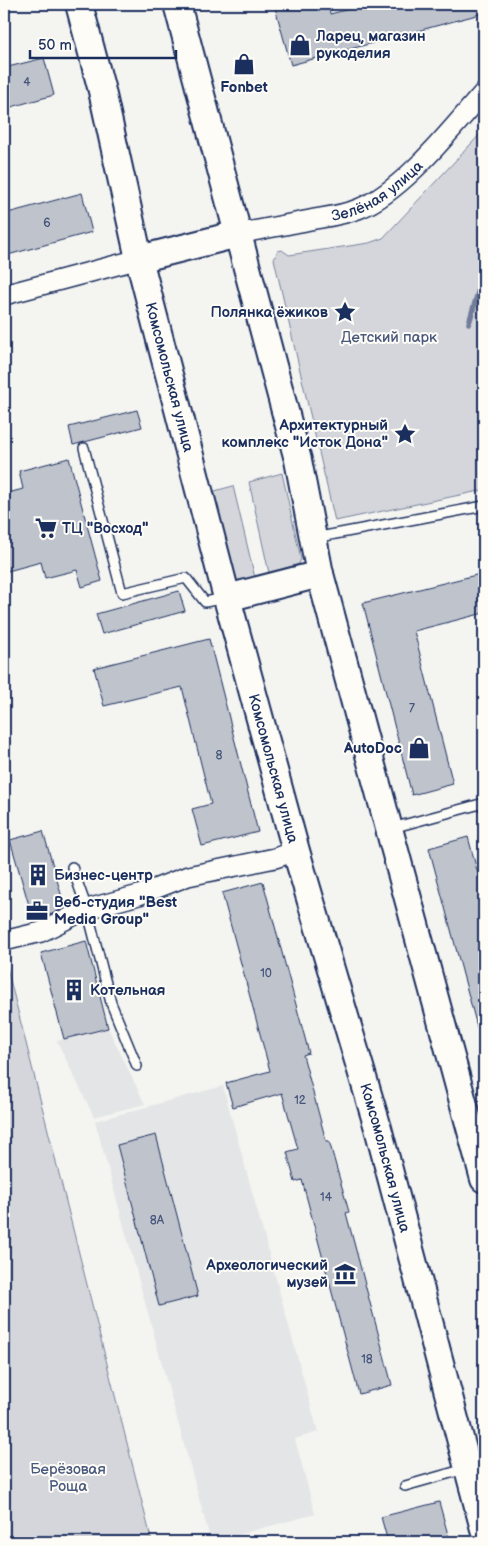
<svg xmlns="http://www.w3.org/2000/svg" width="488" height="1546" viewBox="0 0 488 1546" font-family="'Balsamiq Sans',sans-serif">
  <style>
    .built { fill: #e4e5e6 }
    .green { fill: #d4d6db; stroke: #78829c }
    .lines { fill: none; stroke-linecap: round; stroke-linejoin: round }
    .stream { stroke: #717c98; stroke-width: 5.5 }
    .building { fill: #bfc3cc; stroke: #1b2f5e }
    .service-casing { stroke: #1b2f5e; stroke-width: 12 }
    .minor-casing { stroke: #1b2f5e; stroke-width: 22 }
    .secondary-casing { stroke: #1b2f5e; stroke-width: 30 }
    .service { stroke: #fdfcf7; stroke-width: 9 }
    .minor { stroke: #fdfcf7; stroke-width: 19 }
    .secondary { stroke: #fdfcf7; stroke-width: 26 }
    .labels { text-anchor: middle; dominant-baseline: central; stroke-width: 4; stroke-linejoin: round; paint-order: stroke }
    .number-label { font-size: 12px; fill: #44547a }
    .poi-label { font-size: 15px; font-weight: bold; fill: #1b2f5e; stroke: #fdfcf7; text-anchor: start }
    .street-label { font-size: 15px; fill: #1b2f5e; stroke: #fdfcf7 }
    .park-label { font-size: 15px; fill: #49597d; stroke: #fdfcf7 }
  </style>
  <rect width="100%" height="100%" fill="#f4f4f1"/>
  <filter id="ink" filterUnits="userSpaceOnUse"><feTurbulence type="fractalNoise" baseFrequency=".02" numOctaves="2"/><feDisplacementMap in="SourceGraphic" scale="10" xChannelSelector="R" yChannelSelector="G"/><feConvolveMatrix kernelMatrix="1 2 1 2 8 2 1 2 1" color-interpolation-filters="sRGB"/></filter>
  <g filter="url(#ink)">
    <g class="built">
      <polygon points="108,1028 145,1104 94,1117 57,1041"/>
      <polygon points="223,1086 318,1432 295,1439 315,1514 211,1542 95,1121"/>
    </g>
    <g class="green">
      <polygon points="484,130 484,490 335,521 274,259 278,251 282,250 289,255 369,243 383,238"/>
      <polygon points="282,473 301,559 299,564 269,573 249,482"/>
      <polygon points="233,486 255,578 238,582 230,572 211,492"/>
      <polygon points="4,956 152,1542 4,1542"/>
    </g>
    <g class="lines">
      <polyline class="stream" points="469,323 484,272"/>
    </g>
    <g class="building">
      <polygon points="274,4 329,4 330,14 369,4 484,4 484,13 291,65"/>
      <polygon points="44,58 54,95 4,109 4,68"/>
      <polygon points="82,193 92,232 4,256 4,214"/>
      <polygon points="137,410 142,427 73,445 69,427"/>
      <polygon points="69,458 102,581 82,587 77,570 45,578 41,562 4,572 4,494 23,489 19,471"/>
      <polygon points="484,573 484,613 414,631 453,784 412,795 363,603"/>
      <polygon points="179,591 185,611 102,634 96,614"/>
      <polygon points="209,639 258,832 202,846 192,809 211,804 182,687 104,706 94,668"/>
      <polygon points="43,831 65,908 52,914 33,919 10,840"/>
      <polygon points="468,837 484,896 484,1034 479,1034 429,848"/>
      <polygon points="263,882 309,1053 303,1055 326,1141 329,1141 349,1212 346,1213 392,1385 359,1394 302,1180 295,1182 287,1152 298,1149 282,1093 233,1107 226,1083 270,1071 222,893"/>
      <polygon points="86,941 108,1028 64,1039 41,953"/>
      <polygon points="156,1135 198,1296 159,1306 117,1145"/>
      <polygon points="439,1502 450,1542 388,1542 381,1517"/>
    </g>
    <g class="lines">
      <g class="service-casing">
        <g id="service">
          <polyline points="84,448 122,593 186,578 205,602 225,598"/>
          <polyline points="314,538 484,506"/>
          <polyline points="392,828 484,803"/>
          <polyline points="72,867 87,909 111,1003 137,1066"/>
          <polyline points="405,1486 465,1469"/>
        </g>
      </g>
      <g class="minor-casing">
        <g id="minor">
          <path id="s1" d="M238 234C262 229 286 225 310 220 326 217 343 215 358 209 403 192 452 128 484 92"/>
          <polyline points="4,295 139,259"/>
          <polyline points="4,941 41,932 87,909 139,895 188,876 275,858 296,851"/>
        </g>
      </g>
      <g class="secondary-casing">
        <g id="secondary">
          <path id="s2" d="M79 4 102 91 139 259 227 598 296 851 378 1128 484 1529"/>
          <polyline points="177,4 298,460 320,574 484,1179"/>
          <polyline points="139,259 238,234"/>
          <polyline points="227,598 320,574"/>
        </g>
      </g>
      <use href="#service" class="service"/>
      <use href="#minor" class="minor"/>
      <use href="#secondary" class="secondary"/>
    </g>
  </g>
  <defs>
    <g id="shop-bare" transform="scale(1.725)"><path d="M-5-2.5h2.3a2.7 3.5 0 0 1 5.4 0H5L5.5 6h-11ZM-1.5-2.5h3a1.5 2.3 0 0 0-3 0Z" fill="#1b2f5e" stroke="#fdfcf7" stroke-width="2.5" paint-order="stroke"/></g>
    <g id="sight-bare" transform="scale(1.725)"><path d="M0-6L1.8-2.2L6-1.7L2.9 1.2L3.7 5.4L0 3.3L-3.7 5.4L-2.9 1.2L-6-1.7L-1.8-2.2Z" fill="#1b2f5e" stroke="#fdfcf7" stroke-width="2.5" paint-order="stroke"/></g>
    <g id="supermarket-bare" transform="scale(1.725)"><path d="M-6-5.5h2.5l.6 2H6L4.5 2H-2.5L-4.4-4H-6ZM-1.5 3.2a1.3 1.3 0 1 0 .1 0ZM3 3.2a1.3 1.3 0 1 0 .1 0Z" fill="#1b2f5e" stroke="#fdfcf7" stroke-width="2.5" paint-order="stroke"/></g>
    <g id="building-bare" transform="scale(1.725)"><path d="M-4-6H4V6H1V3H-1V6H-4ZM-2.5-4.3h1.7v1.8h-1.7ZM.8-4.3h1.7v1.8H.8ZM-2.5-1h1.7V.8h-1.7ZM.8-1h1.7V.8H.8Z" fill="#1b2f5e" stroke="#fdfcf7" stroke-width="2.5" paint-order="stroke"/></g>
    <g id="office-bare" transform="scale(1.725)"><path d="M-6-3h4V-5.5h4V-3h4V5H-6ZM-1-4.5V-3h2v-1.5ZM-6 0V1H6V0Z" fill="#1b2f5e" stroke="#fdfcf7" stroke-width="2.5" paint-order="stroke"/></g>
    <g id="museum-bare" transform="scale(1.725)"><path d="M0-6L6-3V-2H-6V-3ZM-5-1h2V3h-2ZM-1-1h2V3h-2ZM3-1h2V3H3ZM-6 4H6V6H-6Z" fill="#1b2f5e" stroke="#fdfcf7" stroke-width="2.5" paint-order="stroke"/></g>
  </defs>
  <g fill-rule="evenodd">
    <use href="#shop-bare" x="300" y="45"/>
    <use href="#shop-bare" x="244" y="64"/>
    <use href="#sight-bare" x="345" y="312"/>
    <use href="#sight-bare" x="405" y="434"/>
    <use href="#supermarket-bare" x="46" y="528"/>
    <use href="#shop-bare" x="419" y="748"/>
    <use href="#building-bare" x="38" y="875"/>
    <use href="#office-bare" x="37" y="911"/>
    <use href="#building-bare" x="74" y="990"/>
    <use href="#museum-bare" x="345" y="1274"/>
  </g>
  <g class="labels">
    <g class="number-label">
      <text x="27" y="82">4</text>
      <text x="47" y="223">6</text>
      <text x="412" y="708">7</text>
      <text x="219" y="755">8</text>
      <text x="266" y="973">10</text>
      <text x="300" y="1100">12</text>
      <text x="326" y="1197">14</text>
      <text x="157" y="1220">8А</text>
      <text x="367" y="1359">18</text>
    </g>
    <g class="poi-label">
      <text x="316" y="36">Ларец, магазин<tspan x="316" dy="17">рукоделия</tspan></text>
      <text x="244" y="87" text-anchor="middle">Fonbet</text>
      <text x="328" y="312" text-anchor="end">Полянка ёжиков</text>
      <text x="388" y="425" text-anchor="end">Архитектурный<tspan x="388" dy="17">комплекс "Исток Дона"</tspan></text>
      <text x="62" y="528">ТЦ "Восход"</text>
      <text x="402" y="748" text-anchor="end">AutoDoc</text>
      <text x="54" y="875">Бизнес-центр</text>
      <text x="54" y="902">Веб-студия "Best<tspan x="54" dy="17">Media Group"</tspan></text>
      <text x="90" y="990">Котельная</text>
      <text x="328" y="1265" text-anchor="end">Археологический<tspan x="328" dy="17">музей</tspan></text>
    </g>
    <g class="street-label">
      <text stroke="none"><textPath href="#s1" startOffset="148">Зелёная улица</textPath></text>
      <text stroke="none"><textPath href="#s2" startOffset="384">Комсомольская улица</textPath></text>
      <text stroke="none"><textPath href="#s2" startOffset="789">Комсомольская улица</textPath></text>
      <text stroke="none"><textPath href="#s2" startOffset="1194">Комсомольская улица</textPath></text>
    </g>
    <g class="park-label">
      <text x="389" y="337">Детский парк</text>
      <text x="68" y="1469">Берёзовая<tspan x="68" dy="17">Роща</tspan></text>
    </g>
  </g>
  <rect width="488" height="1546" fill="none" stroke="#fdfcf7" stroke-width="20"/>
  <rect x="10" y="10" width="468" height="1526" fill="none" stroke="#1b2f5e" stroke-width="2" filter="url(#ink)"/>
  <path d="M30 50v8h146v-8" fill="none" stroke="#1b2f5e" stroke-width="2.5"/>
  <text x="38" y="50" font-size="15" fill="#1b2f5e" stroke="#fdfcf7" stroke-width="4" paint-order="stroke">50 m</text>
</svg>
